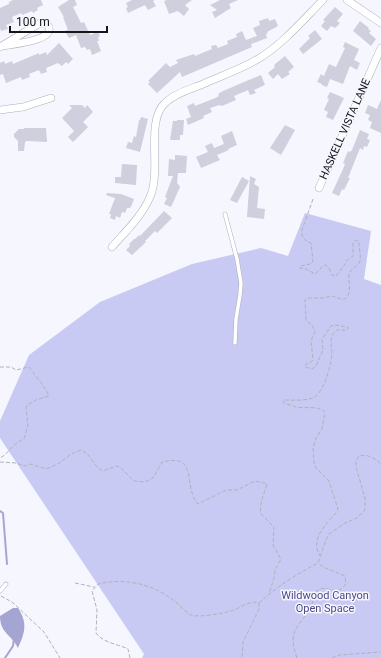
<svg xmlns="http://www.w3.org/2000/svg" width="381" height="658" viewBox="0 0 381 658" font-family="Roboto,sans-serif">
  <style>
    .green { fill: #c9caf3 }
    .water { fill: #a5a5d3 }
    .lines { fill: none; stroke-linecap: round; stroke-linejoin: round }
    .stream { stroke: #a5a5d3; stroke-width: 2 }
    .building { fill: #cfcfdd }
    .lane-casing { stroke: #adaebb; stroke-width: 4.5 }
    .street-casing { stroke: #adaebb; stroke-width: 8 }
    .path { stroke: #b1b1b9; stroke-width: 1; stroke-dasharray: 4 2; stroke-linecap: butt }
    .lane { stroke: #fff; stroke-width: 3.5 }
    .street { stroke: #fff; stroke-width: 7 }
    .labels { text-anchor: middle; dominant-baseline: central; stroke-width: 3; stroke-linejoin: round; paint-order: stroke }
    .street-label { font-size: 11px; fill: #15151a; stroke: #f6f6ff }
    .park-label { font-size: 11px; fill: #4f4b87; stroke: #f6f6ff }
  </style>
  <rect width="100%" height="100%" fill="#f6f6ff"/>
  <polygon class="green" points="305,213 371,231 364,279 381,285 381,658 142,658 144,654 0,438 0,421 29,355 100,302 192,264 261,248 288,256"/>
  <path class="water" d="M13 608H18C28 623 25 633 18 648 11 634 0 633 0 616Z"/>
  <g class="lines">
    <g class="stream">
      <polyline points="0,511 3,513 7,564"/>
      <polyline points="5,658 13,646 14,638"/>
    </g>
  </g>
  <g class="building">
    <polygon points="13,0 41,0 43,5 37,8 38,10 33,13 32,11 22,15 21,13 12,17 14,22 6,25 8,29 1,31 0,28 0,8 9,4 9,2"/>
    <polygon points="69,0 75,0 77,5 73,7 81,23 84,22 90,35 98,32 100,36 98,37 99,41 97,41 101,51 92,55 90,49 87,50 85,47 81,48 76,35 69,38 66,33 66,30 68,30 63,17 64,17 58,7"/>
    <polygon points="132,0 155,0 153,1 156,6 148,10 145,5 128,13 126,8 128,7 126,3"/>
    <polygon points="167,0 192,0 185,5 189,9 184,16 178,11 169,14 164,1"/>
    <polygon points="220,0 238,0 229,4 231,8 215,18 212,12 217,10 210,5"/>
    <polygon points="335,7 343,14 337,21 340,23 335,28 331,26 327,31 321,26 325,21 323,20"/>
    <polygon points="268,18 269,21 275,19 278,26 267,32 268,33 266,34 267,38 251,44 252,47 182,77 180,72 157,93 148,84 150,82 148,81 166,63 170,67 178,63 176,60 194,54 195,56 212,49 211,46 216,45 218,48 228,44 227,41 237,37 236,34 242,31 246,40 257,36 253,28 260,25 259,21"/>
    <polygon points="360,21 369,28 368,29 371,31 369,33 376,39 371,46 353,31"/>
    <polygon points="315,30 322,39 303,54 299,49 310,38 308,36"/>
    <polygon points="345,42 359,49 354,60 360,63 357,70 350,66 343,84 330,79 327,87 322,85 322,84 317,82 321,74 324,76 329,64 336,67 345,48 343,47"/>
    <polygon points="59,43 73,59 68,64 66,62 62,66 58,63 46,68 47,72 41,74 39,70 29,74 30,77 22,80 21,77 6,83 3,74 0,75 0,63 4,61 5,64 12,61 13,64 39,53 39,55 46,52 47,55"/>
    <polygon points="285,56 294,67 288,72 290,74 282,79 278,74 273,79 268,73 275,67 274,65"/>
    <polygon points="261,75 265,85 254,90 256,93 250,95 248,90 234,96 236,100 222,106 219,105 210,108 212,112 203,116 204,118 188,125 186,119 191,117 187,106 194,103 195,106 213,99 219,96 218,94 223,91"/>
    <polygon points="330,92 344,98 333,120 326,117 328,112 324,110 329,99 327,98"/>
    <polygon points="381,100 381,133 370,128 372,122 368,120 370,115 365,113 368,105 377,109"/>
    <polygon points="69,105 82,105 85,108 87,105 93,112 83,122 88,127 73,142 68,137 74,131 62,118 72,108"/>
    <polygon points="141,117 148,119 140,152 126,148 128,142 132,143 134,136 136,137 139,120 140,120"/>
    <polygon points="177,120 184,120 183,135 180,135 180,140 170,140 173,121 177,121"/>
    <polygon points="285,125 295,130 281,155 270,148"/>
    <polygon points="24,128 46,128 47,142 27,141 25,142 24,151 18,151 18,141 14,137 14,134 19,129 24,129"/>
    <polygon points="360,130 369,134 367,139 370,140 367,147 364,146 363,150 360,148 348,178 350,178 344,190 342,189 339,196 332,193 343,169 345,164 343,163 348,151 350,152 352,150"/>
    <polygon points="232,131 237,145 228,149 229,150 217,155 220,160 201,168 196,157 208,152 205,146 212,143 214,148 224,144 221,136"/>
    <polygon points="175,155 187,156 186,173 178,173 177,183 179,185 180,187 171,207 164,204 167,198 165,197 173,176 168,176 169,159 175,160"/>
    <polygon points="122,164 137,165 136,185 115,183 115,177 121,177"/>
    <polygon points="250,176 256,179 254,184 259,187 257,208 265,209 264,219 247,217"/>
    <polygon points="242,177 249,181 237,203 230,200"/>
    <polygon points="107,193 121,194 134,199 131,207 129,208 127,208 125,213 122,212 120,218 116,216 115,220 110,218 111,214 109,214 115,198 106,195"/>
    <polygon points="164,211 172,218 157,233 155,231 145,241 146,242 132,255 126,250 130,246 129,244 134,239 135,239 139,235 140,236"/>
  </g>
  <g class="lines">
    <g class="lane-casing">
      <g id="lane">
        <polyline points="225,214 237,259 241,283 240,295 236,319 235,343"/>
        <polyline points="0,591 6,584"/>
      </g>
    </g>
    <g class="street-casing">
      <g id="street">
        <polyline points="347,0 381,23"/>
        <path d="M0 47 40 23 47 24C60 40 13 44 3 46"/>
        <polyline points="0,110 23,107 51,98"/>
        <polyline points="319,188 381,48"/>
        <path d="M112 247C125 232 142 216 150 197 162 170 145 122 165 103 175 93 191 89 203 84 221 76 241 69 258 59 283 44 303 20 323 0"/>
      </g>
    </g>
    <g class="path">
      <path d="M313 199C311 205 309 210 307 216 304 227 295 237 311 243L313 261 310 264 300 266V268L306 269 315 274 323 266 326 265 329 268 332 275 336 276 346 263V261L353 256V243L356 240 359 242C359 248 361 255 360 261 359 266 352 268 350 272 346 281 354 291 345 299H341L332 296 323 298H308L305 300 306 320 312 325 315 331 311 341 313 360 311 362 306 364 305 367 312 369 316 366 323 350 322 339 331 326 335 325 348 327V329L347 330H337C329 335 331 344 332 352 332 363 324 393 313 398 305 401 293 400 284 400L283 401 284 403C288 404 292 406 296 407 305 409 318 405 325 412L322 429 316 438 313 448 314 463 316 468 329 481 338 509 336 513C325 525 310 539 320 556"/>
      <path d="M0 367H11L16 370 29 367C36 377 44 385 49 396L36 400 27 405 26 408 28 425 24 439C11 444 11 452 0 458"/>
      <path d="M0 462 16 463 25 466 30 464 46 469 58 464 71 454 81 450C93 455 92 466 103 471L116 466 120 467 134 481 145 482 153 478 162 462C200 453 182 486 198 504L226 490H237L255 481 267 484C264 494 259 504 261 514L274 527 273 545 281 559 275 570 274 578 269 594"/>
      <polyline points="75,583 94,587"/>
      <polyline points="1,596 12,602 44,632 60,658"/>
      <path d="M259 603C276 587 297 574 318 563L326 540 329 534 345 523 357 518 365 510V498L356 467V461L359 456C368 454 375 458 381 464"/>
      <path d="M130 658 128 649C118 644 103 643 96 633L97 610 92 591 98 584C124 578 151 583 173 600 178 603 186 613 191 615 200 618 225 613 234 610 241 607 251 600 259 603V609L243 642 242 658"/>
      <path d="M297 658C287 629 298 629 311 607 313 602 314 594 318 590 327 584 339 598 346 583L345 576 323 567 318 563"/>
      <polyline points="332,658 339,655 381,652"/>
    </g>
    <use href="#lane" class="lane"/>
    <use href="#street" class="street"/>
  </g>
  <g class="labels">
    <g class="street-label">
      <text transform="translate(345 129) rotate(-66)">HASKELL VISTA LANE</text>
    </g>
    <g class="park-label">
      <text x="325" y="595">Wildwood Canyon<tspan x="325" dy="13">Open Space</tspan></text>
    </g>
  </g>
  <path d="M10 26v6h97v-6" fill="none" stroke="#15151a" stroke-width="2"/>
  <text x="16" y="26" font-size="12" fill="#15151a" stroke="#f6f6ff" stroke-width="3" paint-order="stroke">100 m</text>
</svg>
